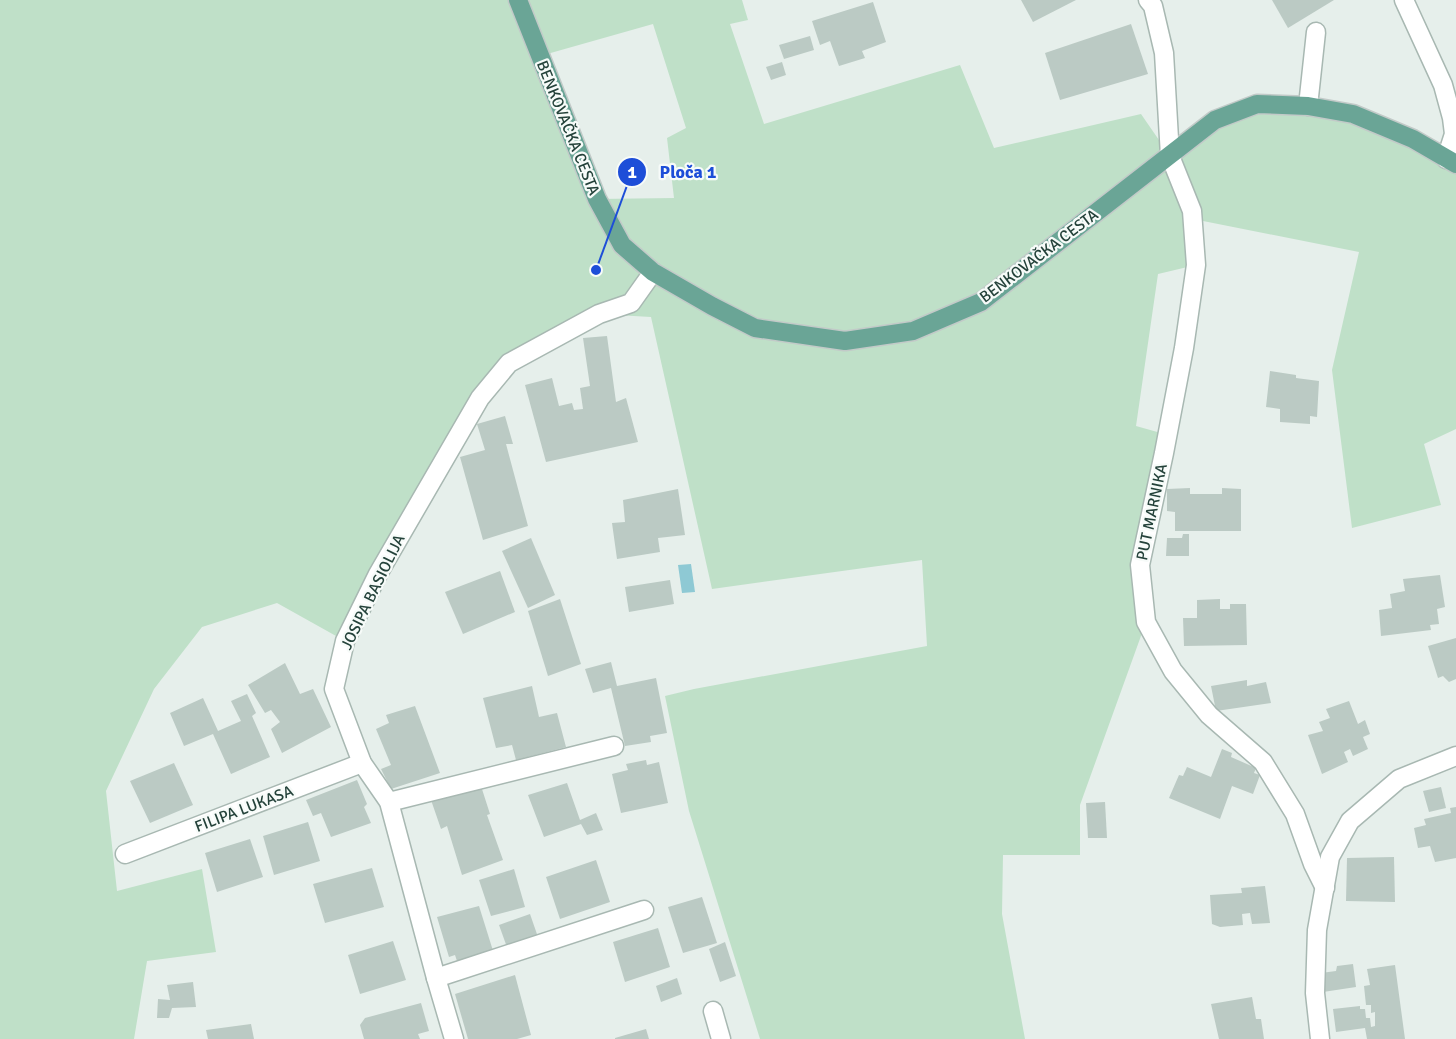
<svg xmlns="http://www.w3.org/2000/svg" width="1456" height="1039" viewBox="0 0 1456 1039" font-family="Signika,sans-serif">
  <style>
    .green { fill: #bfe0c8; fill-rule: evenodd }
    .water { fill: #8ec9d4 }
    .building { fill: #bbcac4 }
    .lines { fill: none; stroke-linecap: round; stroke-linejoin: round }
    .minor-casing { stroke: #a8b8b2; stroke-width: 21 }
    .major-casing { stroke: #c2cac8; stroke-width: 21 }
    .minor { stroke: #fff; stroke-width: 18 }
    .major { stroke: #6aa596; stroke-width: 18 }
    .labels { text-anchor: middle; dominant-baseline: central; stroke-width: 4.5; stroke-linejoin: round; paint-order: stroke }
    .street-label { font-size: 16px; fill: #24423a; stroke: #f7fbf9 }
    .leader { fill: none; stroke: #1d4ed8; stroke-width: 2 }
    .callout-dot { fill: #1d4ed8; stroke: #f7fbf9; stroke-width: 2 }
    .mark-label { font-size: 18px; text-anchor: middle; font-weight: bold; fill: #fff }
    .callout-label { font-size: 18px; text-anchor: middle; font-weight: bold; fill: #1d4ed8; stroke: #f7fbf9; stroke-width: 4.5; stroke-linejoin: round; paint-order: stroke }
  </style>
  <rect width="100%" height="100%" fill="#e6efeb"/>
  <path class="green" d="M0 0H742L748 20 730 24 764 124 960 65 994 148 1141 114 1170 156 1257 104 1308 106 1456 164V429L1424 444 1441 505 1352 528 1332 370 1359 252 1193 219 1196 265 1158 274 1136 426 1168 435 1140 565 1146 622 1080 805V855H1003L1002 914 1025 1039H760L689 811 665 696 694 689 927 646 922 560 712 589 651 317 599 314 509 363 345 641 277 603 202 627 154 689 106 791 117 891 202 869 216 952 147 961 134 1039H0ZM653 24 686 128 667 138 674 198 597 199 540 56Z"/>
  <polygon class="water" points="691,564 695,592 682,593 678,565"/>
  <g class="building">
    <polygon points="1021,0 1076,0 1033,22"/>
    <polygon points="1272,0 1334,0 1288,28"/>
    <polygon points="873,2 886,42 862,51 865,58 839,66 830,41 820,45 812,21"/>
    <polygon points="1131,24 1148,74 1060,100 1045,53"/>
    <polygon points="810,36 814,50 784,59 779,45"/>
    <polygon points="782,62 786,75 771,80 766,67"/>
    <polygon points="607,336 616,402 626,398 638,442 546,462 525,385 552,378 559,406 572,403 574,410 583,409 580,388 590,386 583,338"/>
    <polygon points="1270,371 1296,375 1296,378 1319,381 1317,417 1310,416 1310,424 1280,422 1280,409 1266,407"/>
    <polygon points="505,416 513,444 506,444 528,526 483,540 460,457 485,450 477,424"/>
    <polygon points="1190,488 1190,494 1222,494 1222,488 1241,489 1241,531 1175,531 1175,512 1167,511 1167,489"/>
    <polygon points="678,489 685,535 658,538 660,552 617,559 612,523 625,522 623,500"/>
    <polygon points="1183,534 1189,534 1189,556 1166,556 1167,538 1182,538"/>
    <polygon points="531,538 555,595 528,608 502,551"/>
    <polygon points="500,571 515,612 463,634 445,592"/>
    <polygon points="1440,575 1445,607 1437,609 1439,624 1430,625 1431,630 1381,636 1379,610 1392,608 1390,594 1405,591 1403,579"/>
    <polygon points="670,580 674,604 629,612 625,587"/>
    <polygon points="560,599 581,664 548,676 528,611"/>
    <polygon points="1220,599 1220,609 1230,609 1230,604 1246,604 1247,645 1184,646 1183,618 1197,618 1197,600"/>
    <polygon points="1456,638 1456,679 1449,682 1443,676 1438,678 1428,646"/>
    <polygon points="611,662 617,686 656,678 667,733 650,736 651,742 625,746 611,688 593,693 585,669"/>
    <polygon points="285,663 300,694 313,689 331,727 282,753 271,729 280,722 271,710 265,713 248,685"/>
    <polygon points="1247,680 1247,686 1266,682 1271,703 1216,711 1211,686"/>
    <polygon points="532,686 539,717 557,713 566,747 516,760 512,745 496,748 483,698"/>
    <polygon points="247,694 256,713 252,716 270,757 231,774 213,734 184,746 170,713 203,698 218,731 241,721 231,701"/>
    <polygon points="1349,701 1358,724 1365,720 1370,734 1363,737 1368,749 1353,756 1350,749 1344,752 1348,762 1322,774 1308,735 1323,731 1319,722 1330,718 1326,709"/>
    <polygon points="415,706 440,773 391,789 381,769 391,765 376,729 389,723 386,715"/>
    <polygon points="1222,749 1232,753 1231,757 1256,768 1254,773 1260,775 1253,794 1232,786 1220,819 1169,798 1179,775 1183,776 1187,767 1211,777"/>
    <polygon points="646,760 647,765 659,762 668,803 621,813 612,774 628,770 626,764"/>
    <polygon points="174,763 193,805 150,823 130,781"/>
    <polygon points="357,780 367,804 364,807 371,823 331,837 321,813 313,816 306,800"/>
    <polygon points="567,783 580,820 596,813 603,830 587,835 581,824 544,837 528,795"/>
    <polygon points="481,786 490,814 487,815 503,860 462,875 447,826 441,829 431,800"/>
    <polygon points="1441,787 1446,808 1429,812 1423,791"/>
    <polygon points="1105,802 1107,838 1088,838 1086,803"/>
    <polygon points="1456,807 1456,858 1435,862 1430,846 1418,848 1414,828 1426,825 1424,819 1451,813 1450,808"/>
    <polygon points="308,822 320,861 274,875 263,836"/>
    <polygon points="250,839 263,877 217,892 205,853"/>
    <polygon points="1394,857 1395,902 1346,901 1347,858"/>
    <polygon points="596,860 610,902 560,919 546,877"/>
    <polygon points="372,868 384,907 325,923 313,884"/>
    <polygon points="514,869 525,907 491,916 479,880"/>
    <polygon points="1265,886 1270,923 1252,924 1250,913 1242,914 1243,925 1220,927 1212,924 1210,895 1242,893 1241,888"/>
    <polygon points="702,897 717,943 683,953 668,907"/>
    <polygon points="479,906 494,954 470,957 457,961 455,955 449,957 437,917"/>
    <polygon points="530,914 539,940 508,950 499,925"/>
    <polygon points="658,928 670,967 625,982 613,942"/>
    <polygon points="393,941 406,980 360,994 348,955"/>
    <polygon points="725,942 736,976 720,982 709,949"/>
    <polygon points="1353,964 1356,987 1323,992 1321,973 1336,971 1337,966"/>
    <polygon points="1395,965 1405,1039 1367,1039 1365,1028 1336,1032 1333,1009 1360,1006 1360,1009 1365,1009 1366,1018 1370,1018 1371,1027 1375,1026 1375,1012 1371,1013 1371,1005 1366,1005 1364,986 1370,985 1367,969"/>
    <polygon points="515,975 531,1035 517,1039 468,1039 455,994"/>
    <polygon points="677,978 682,994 661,1002 656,986"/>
    <polygon points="193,982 196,1007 172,1008 169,1018 157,1018 158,999 170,1000 167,985"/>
    <polygon points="1252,997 1256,1019 1261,1019 1264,1039 1219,1039 1211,1004"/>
    <polygon points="421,1003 429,1031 418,1034 420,1039 364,1039 360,1025 365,1018"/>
    <polygon points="251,1024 254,1039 208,1039 206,1030"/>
    <polygon points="646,1029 649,1039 615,1039 615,1038"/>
  </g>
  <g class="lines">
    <g class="minor-casing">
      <g id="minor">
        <polyline points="1148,0 1153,6 1164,53 1170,156 1192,211 1196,265 1184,348 1164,453 1140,565 1146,622 1173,671 1209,715 1263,762 1295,814 1313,864 1325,888"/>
        <polyline points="1404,0 1443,85 1452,118 1454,134 1446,159"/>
        <polyline points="1308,106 1316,32"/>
        <polyline points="389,802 614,746"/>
        <polyline points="125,854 362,763"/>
        <polyline points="436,978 644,910"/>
        <polyline points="713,1011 721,1039"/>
        <polyline points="454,1039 436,978 389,802 362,763 334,689 345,641 378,574 480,398 509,363 599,314 631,303 653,272"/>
        <polyline points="1320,1039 1315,993 1317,930 1330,857 1350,821 1399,779 1456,756"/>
      </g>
    </g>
    <g class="major-casing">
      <polyline id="major" points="518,0 597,199 622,245 653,272 712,306 755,328 845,341 913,331 981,302 1215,120 1257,104 1308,106 1353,114 1413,139 1456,164"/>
    </g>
    <use href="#minor" class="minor"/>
    <use href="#major" class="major"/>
  </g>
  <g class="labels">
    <g class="street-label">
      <text transform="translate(568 128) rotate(68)">BENKOVAČKA CESTA</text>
      <text transform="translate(1039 256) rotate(-37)">BENKOVAČKA CESTA</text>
      <text transform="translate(1152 512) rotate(-78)">PUT MARNIKA</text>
      <text transform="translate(373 592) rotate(-64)">JOSIPA BASIOLIJA</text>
      <text transform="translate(244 809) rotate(-21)">FILIPA LUKASA</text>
    </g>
  </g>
  <path class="leader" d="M596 270L632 172"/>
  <g class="callout-dot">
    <circle cx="596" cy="270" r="6"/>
    <circle cx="632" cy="172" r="15"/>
  </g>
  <g class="mark-label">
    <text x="632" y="178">1</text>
  </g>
  <g class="callout-label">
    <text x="688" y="178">Ploča 1</text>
  </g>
</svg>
